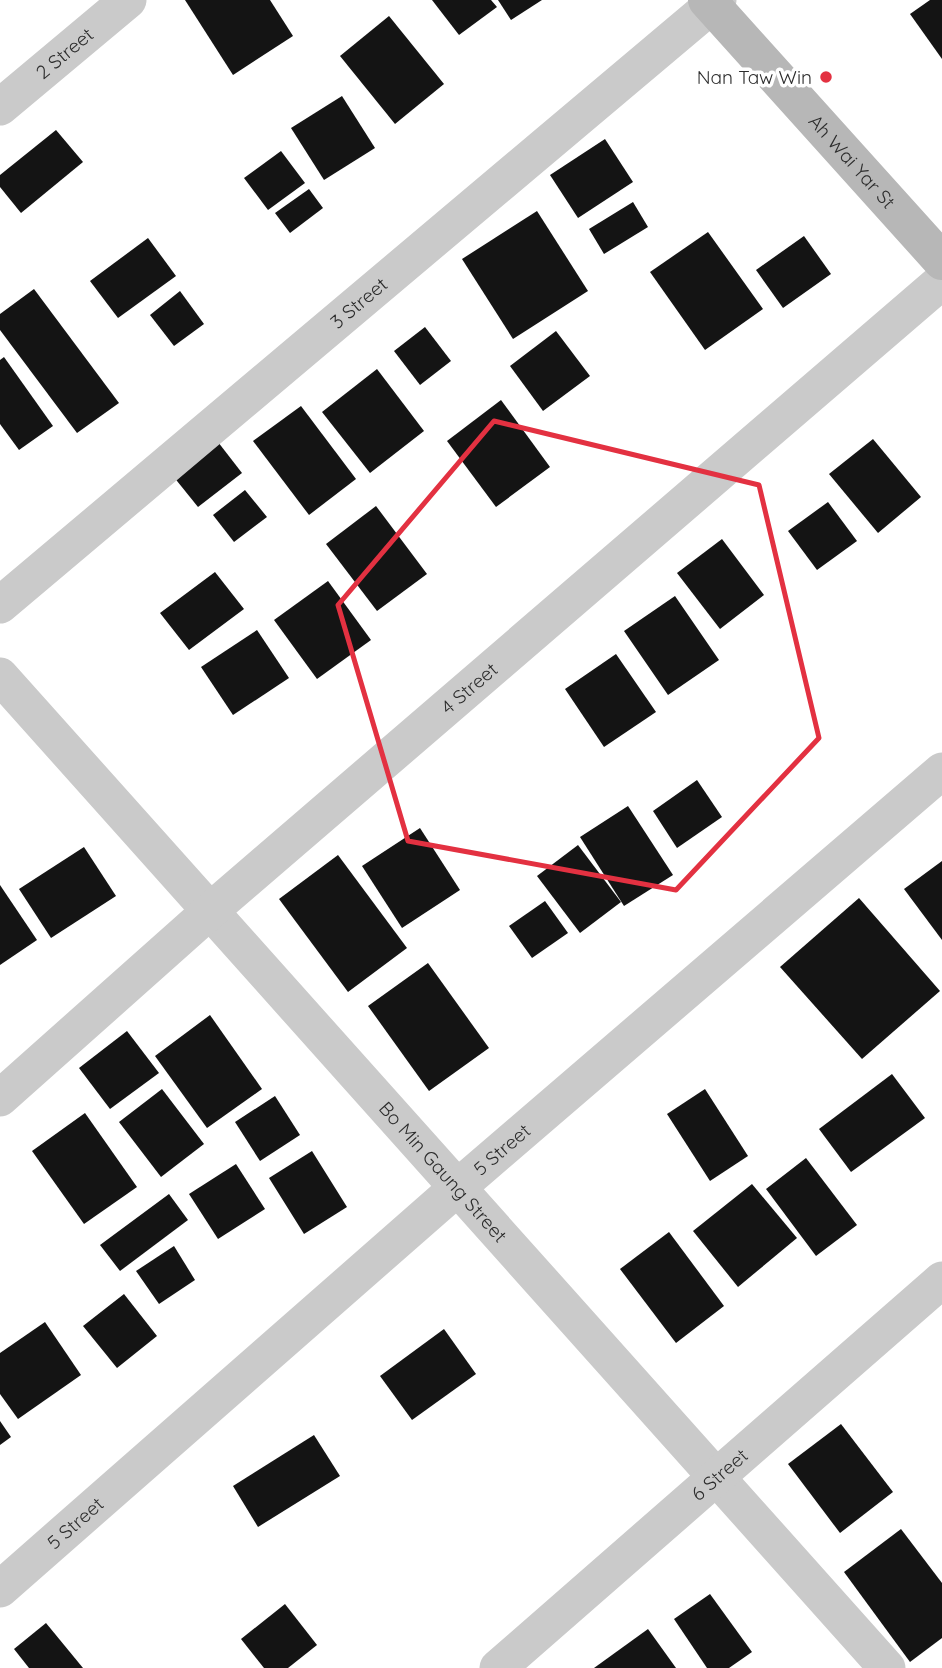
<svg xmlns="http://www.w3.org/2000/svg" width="942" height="1668" viewBox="0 0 942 1668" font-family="Quicksand,sans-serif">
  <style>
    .building { fill: #141414 }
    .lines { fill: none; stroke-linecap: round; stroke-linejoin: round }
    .street { stroke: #cacaca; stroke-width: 37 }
    .secondary { stroke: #b7b7b7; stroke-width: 38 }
    .marked { fill: none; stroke: #e33141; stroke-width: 5; stroke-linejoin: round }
    .poi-dot { fill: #e33141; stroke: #fff; stroke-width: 2.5 }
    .labels { text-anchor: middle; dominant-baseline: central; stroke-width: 7; stroke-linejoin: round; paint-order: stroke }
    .street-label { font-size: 19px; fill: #2d2d2d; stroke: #fff }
    .poi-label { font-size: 19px; fill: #2d2d2d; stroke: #fff; text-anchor: end }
  </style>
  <rect width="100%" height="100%" fill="#fff"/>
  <g class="building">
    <polygon points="185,0 270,0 293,36 233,75"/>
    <polygon points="432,0 491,0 497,7 459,35"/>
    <polygon points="498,0 542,0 511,20"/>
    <polygon points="930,0 942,0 942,59 910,14"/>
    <polygon points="389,16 444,84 395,124 340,56"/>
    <polygon points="342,96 375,148 324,180 291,128"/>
    <polygon points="56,130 83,162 21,213 0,187 0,175"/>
    <polygon points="605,139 633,182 578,218 550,175"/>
    <polygon points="281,151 305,183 268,210 244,178"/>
    <polygon points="309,189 323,208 290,233 275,213"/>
    <polygon points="633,202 648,227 604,254 589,229"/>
    <polygon points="537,211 588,291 513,339 462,259"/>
    <polygon points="708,232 763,309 705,350 650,272"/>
    <polygon points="804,236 831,274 783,308 756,270"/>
    <polygon points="148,238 176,276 118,318 90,281"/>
    <polygon points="34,289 119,403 77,433 0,330 0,314"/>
    <polygon points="180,291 204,324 174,346 150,315"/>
    <polygon points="425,327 451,361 420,385 394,351"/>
    <polygon points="556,331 590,376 543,411 510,366"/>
    <polygon points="4,357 53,426 19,450 0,424 0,360"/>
    <polygon points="377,369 424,431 370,473 322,412"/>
    <polygon points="501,400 550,467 496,507 447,441"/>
    <polygon points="301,406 356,479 309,515 253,441"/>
    <polygon points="873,439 921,497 878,533 829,474"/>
    <polygon points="218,442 242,473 198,507 173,476"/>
    <polygon points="245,490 267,517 234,542 213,515"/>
    <polygon points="828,502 857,541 817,570 788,531"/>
    <polygon points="376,506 427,574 377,611 326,544"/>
    <polygon points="722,539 764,595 720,629 677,573"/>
    <polygon points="215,572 244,609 189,650 160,613"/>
    <polygon points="328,581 371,640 317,679 274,620"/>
    <polygon points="675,596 719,660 668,695 624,631"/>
    <polygon points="257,630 289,678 233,715 201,667"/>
    <polygon points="616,654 656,712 604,747 565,689"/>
    <polygon points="697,780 722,817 677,848 653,811"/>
    <polygon points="628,806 673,875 624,906 580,837"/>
    <polygon points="420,828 460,890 402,928 362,866"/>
    <polygon points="578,845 621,902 580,933 537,876"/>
    <polygon points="84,847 116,896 51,938 19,889"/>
    <polygon points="338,855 407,948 348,992 279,899"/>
    <polygon points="942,861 942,940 904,889"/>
    <polygon points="0,885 37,940 0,965"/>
    <polygon points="859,898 940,991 862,1059 780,967"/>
    <polygon points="545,901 568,933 532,958 509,926"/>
    <polygon points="428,963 489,1048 429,1091 368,1006"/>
    <polygon points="210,1015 262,1089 207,1128 155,1056"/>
    <polygon points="127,1031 159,1073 110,1109 79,1068"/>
    <polygon points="892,1074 925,1118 851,1172 819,1129"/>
    <polygon points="162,1089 204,1144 161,1177 119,1122"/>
    <polygon points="705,1089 748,1156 710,1181 667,1114"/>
    <polygon points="275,1096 300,1135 260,1161 235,1122"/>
    <polygon points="85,1113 137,1187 84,1224 32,1151"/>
    <polygon points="312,1151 347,1207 304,1234 269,1178"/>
    <polygon points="806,1158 857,1225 816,1256 766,1189"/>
    <polygon points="236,1164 265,1209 218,1239 189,1194"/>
    <polygon points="752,1184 797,1238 738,1287 693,1231"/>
    <polygon points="169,1194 188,1220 120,1271 100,1245"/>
    <polygon points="669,1232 724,1306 676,1343 620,1269"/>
    <polygon points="174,1246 195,1280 159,1304 136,1271"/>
    <polygon points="124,1294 157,1336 117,1368 83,1326"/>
    <polygon points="45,1322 81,1375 18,1419 0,1394 0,1353"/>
    <polygon points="444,1329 476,1374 412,1420 380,1376"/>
    <polygon points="0,1421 11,1437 0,1445"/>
    <polygon points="841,1424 893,1492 840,1533 788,1464"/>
    <polygon points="314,1435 340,1476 258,1527 233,1486"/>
    <polygon points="901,1529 942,1583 942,1638 910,1662 844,1572"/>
    <polygon points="710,1594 752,1652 729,1668 707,1668 674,1619"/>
    <polygon points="285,1604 317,1645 288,1668 264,1668 241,1639"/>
    <polygon points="46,1623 83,1668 29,1668 14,1649"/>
    <polygon points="648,1629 676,1668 594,1668"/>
  </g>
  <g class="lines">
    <g class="street">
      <path id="s1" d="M0 107 128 0"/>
      <path id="s2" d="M0 605 718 0"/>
      <path id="s3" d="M0 676 887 1668"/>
      <path id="s4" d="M0 1098 210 911 942 281"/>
      <path id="s5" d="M0 1589 457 1188 942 771"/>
      <path id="s6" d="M498 1668 942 1280"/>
    </g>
    <path class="secondary" id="s7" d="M707 0 942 261"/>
  </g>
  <path class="marked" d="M494 421 759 485 819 738 676 890 408 841 338 605Z"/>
  <circle class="poi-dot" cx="826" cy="77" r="7"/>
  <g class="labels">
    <g class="street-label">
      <text stroke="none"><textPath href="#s1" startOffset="84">2 Street</textPath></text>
      <text stroke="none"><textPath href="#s7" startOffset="217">Ah Wai Yar St</textPath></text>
      <text stroke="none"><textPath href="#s2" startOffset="469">3 Street</textPath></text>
      <text stroke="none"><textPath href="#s4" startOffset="623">4 Street</textPath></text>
      <text stroke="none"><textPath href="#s5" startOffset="667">5 Street</textPath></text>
      <text stroke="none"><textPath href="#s3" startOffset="665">Bo Min Gaung Street</textPath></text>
      <text stroke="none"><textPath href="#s6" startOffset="294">6 Street</textPath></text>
      <text stroke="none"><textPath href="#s5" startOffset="100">5 Street</textPath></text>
    </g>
    <g class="poi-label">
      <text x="812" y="77">Nan Taw Win</text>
    </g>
  </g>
</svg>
